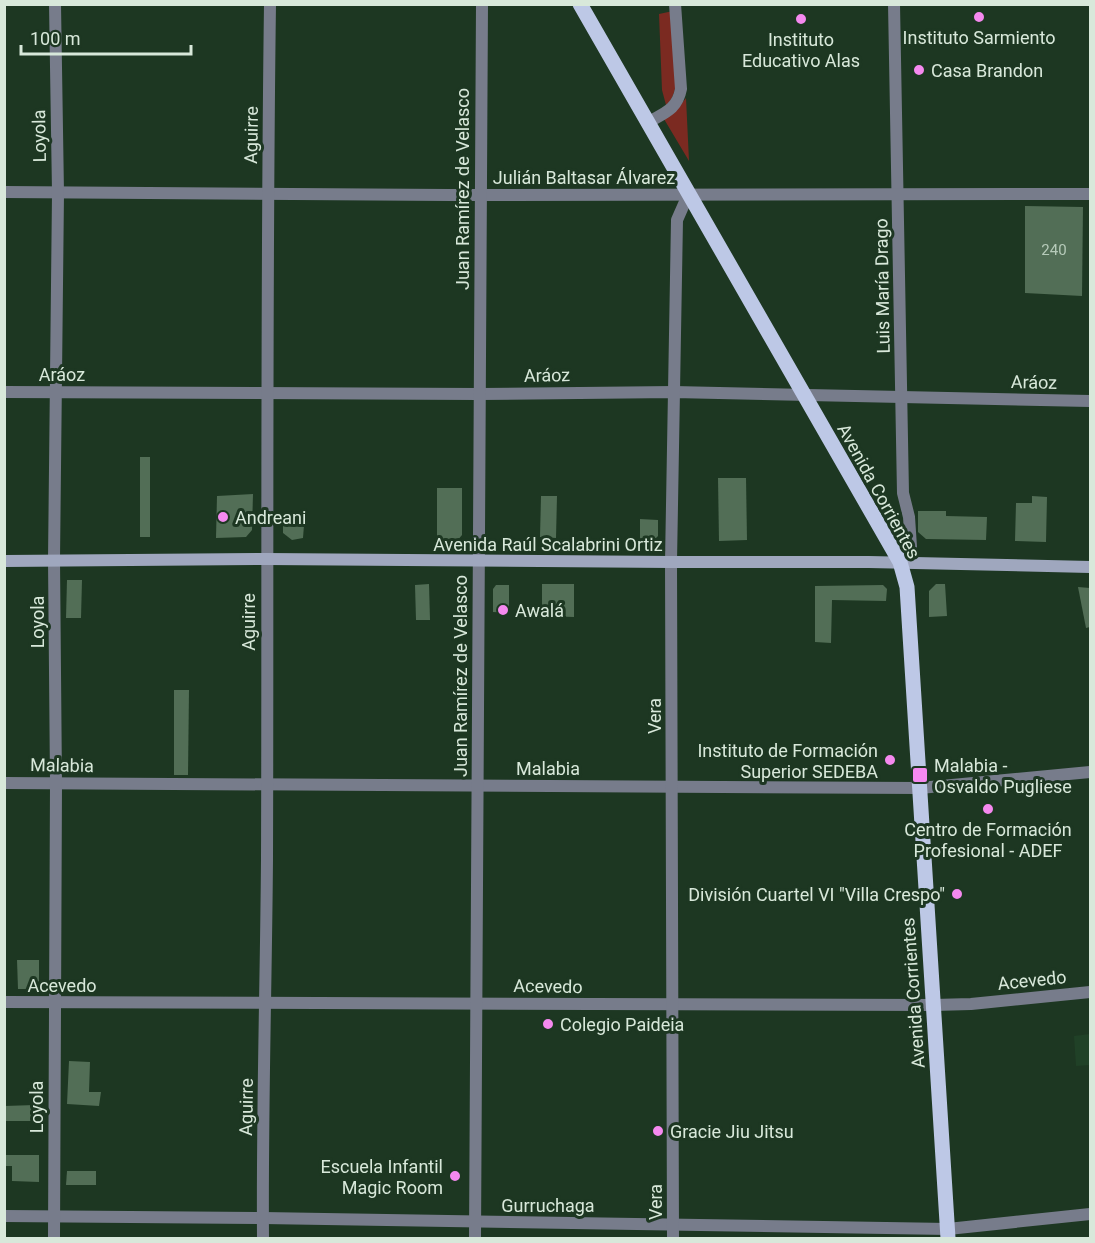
<svg xmlns="http://www.w3.org/2000/svg" width="1095" height="1243" viewBox="0 0 1095 1243" font-family="Roboto,sans-serif">
  <style>
    .built { fill: #204127 }
    .green { fill: #7b2a21 }
    .building { fill: #526e56 }
    .lines { fill: none; stroke-linecap: round; stroke-linejoin: round }
    .street { stroke: #777c8b; stroke-width: 12 }
    .secondary { stroke: #9fa7be; stroke-width: 12 }
    .primary { stroke: #bdc8e6; stroke-width: 15 }
    .poi-dot { fill: #f589ef; stroke: #1d3722; stroke-width: 2 }
    .labels { text-anchor: middle; dominant-baseline: central; stroke-width: 6; stroke-linejoin: round; paint-order: stroke }
    .number-label { font-size: 15px; fill: #b6cab9 }
    .poi-label { font-size: 18px; fill: #d8e8da; stroke: #1d3722; text-anchor: start }
    .street-label { font-size: 18px; fill: #d8e8da; stroke: #1d3722 }
  </style>
  <rect width="100%" height="100%" fill="#1d3722"/>
  <polygon class="built" points="1090,1034 1090,1065 1076,1066 1074,1036"/>
  <g class="green">
    <path d="M673 11C675 33 685 92 666 105L662 90 659 14Z"/>
    <polygon points="686,98 689,161 664,119 675,112"/>
  </g>
  <g class="building">
    <polygon points="1025,206 1083,207 1082,296 1025,293"/>
    <rect x="140" y="457" width="10" height="80"/>
    <polygon points="718,478 746,478 747,540 719,541"/>
    <polygon points="437,488 462,488 462,535 457,541 437,541"/>
    <polygon points="253,494 252,530 246,537 216,538 217,496"/>
    <polygon points="541,496 557,496 556,538 540,537"/>
    <polygon points="1032,496 1047,497 1046,542 1015,541 1016,503 1032,503"/>
    <polygon points="918,511 946,511 946,516 987,517 986,540 926,539 918,532"/>
    <polygon points="640,519 658,520 658,536 654,540 640,539"/>
    <polygon points="283,525 304,525 303,538 292,540 283,533"/>
    <polygon points="67,580 82,580 81,618 66,618"/>
    <polygon points="429,584 430,620 416,620 415,585"/>
    <polygon points="542,584 574,584 574,617 542,616"/>
    <polygon points="936,584 945,584 947,616 929,617 929,591"/>
    <polygon points="496,585 509,585 509,613 493,612 493,589"/>
    <polygon points="883,585 887,589 886,601 832,600 831,643 815,642 815,586"/>
    <polygon points="1078,587 1090,588 1090,627 1086,628"/>
    <polygon points="174,690 189,690 188,775 174,775"/>
    <polygon points="17,960 39,960 39,981 33,989 18,989"/>
    <polygon points="69,1061 90,1062 89,1092 101,1092 99,1106 67,1104"/>
    <polygon points="35,1105 36,1121 4,1121 4,1106"/>
    <polygon points="4,1155 39,1155 39,1182 12,1181 12,1166 4,1166"/>
    <polygon points="67,1171 96,1171 96,1185 66,1185"/>
  </g>
  <g class="lines">
    <g class="street">
      <polyline points="894,4 903,493 909,517 911,547 900,562"/>
      <path d="M647 123C664 113 677 110 681 89L675 4"/>
      <polyline points="4,192 449,195 1090,194"/>
      <polyline points="4,392 480,394 674,392 1090,401"/>
      <polyline points="4,783 920,788 1090,772"/>
      <polyline points="4,1002 934,1005 971,1004 1090,992"/>
      <polyline points="4,1216 263,1218 948,1229 1090,1214"/>
      <polyline points="54,1238 56,783 54,560 58,193 55,4"/>
      <path d="M263 1238C262 1112 266 986 267 860 268 575 266 290 270 4"/>
      <polyline points="475,1238 482,4"/>
      <polyline points="673,1238 671,562 677,220 688,195"/>
    </g>
    <polyline class="secondary" points="4,561 266,559 671,562 869,562 1090,567"/>
    <polyline class="primary" points="580,4 900,562 907,587 948,1238"/>
  </g>
  <g class="poi-dot">
    <circle cx="979" cy="17" r="6"/>
    <circle cx="801" cy="19" r="6"/>
    <circle cx="919" cy="70" r="6"/>
    <circle cx="223" cy="517" r="6"/>
    <circle cx="503" cy="610" r="6"/>
    <circle cx="890" cy="760" r="6"/>
    <rect x="912" y="767" width="16" height="16" rx="3"/>
    <circle cx="988" cy="809" r="6"/>
    <circle cx="957" cy="894" r="6"/>
    <circle cx="548" cy="1024" r="6"/>
    <circle cx="658" cy="1131" r="6"/>
    <circle cx="455" cy="1176" r="6"/>
  </g>
  <g class="labels">
    <g class="number-label">
      <text x="1054" y="250">240</text>
    </g>
    <g class="poi-label">
      <text x="979" y="37" text-anchor="middle">Instituto Sarmiento</text>
      <text x="801" y="39" text-anchor="middle">Instituto<tspan x="801" dy="21">Educativo Alas</tspan></text>
      <text x="931" y="70">Casa Brandon</text>
      <text x="235" y="517">Andreani</text>
      <text x="515" y="610">Awalá</text>
      <text x="878" y="750" text-anchor="end">Instituto de Formación<tspan x="878" dy="21">Superior SEDEBA</tspan></text>
      <text x="934" y="765">Malabia -<tspan x="934" dy="21">Osvaldo Pugliese</tspan></text>
      <text x="988" y="829" text-anchor="middle">Centro de Formación<tspan x="988" dy="21">Profesional - ADEF</tspan></text>
      <text x="945" y="894" text-anchor="end">División Cuartel VI "Villa Crespo"</text>
      <text x="560" y="1024">Colegio Paideia</text>
      <text x="670" y="1131">Gracie Jiu Jitsu</text>
      <text x="443" y="1166" text-anchor="end">Escuela Infantil<tspan x="443" dy="21">Magic Room</tspan></text>
    </g>
    <g class="street-label">
      <text transform="translate(251 135) rotate(-89)">Aguirre</text>
      <text transform="translate(39 136) rotate(-91)">Loyola</text>
      <text x="584" y="177">Julián Baltasar Álvarez</text>
      <text transform="translate(462 189) rotate(-90)">Juan Ramírez de Velasco</text>
      <text transform="translate(882 286) rotate(-91)">Luis María Drago</text>
      <text x="62" y="374">Aráoz</text>
      <text transform="translate(547 375) rotate(-1)">Aráoz</text>
      <text transform="translate(1034 382) rotate(1)">Aráoz</text>
      <text transform="translate(879 491) rotate(61)">Avenida Corrientes</text>
      <text x="548" y="544">Avenida Raúl Scalabrini Ortiz</text>
      <text transform="translate(37 622) rotate(-90)">Loyola</text>
      <text transform="translate(248 622) rotate(-90)">Aguirre</text>
      <text transform="translate(460 676) rotate(-90)">Juan Ramírez de Velasco</text>
      <text transform="translate(654 716) rotate(-90)">Vera</text>
      <text transform="translate(62 765) rotate(1)">Malabia</text>
      <text x="548" y="768">Malabia</text>
      <text transform="translate(1032 980) rotate(-6)">Acevedo</text>
      <text x="62" y="985">Acevedo</text>
      <text transform="translate(548 986) rotate(1)">Acevedo</text>
      <text transform="translate(913 993) rotate(-94)">Avenida Corrientes</text>
      <text transform="translate(36 1107) rotate(-90)">Loyola</text>
      <text transform="translate(246 1107) rotate(-89)">Aguirre</text>
      <text transform="translate(655 1202) rotate(-90)">Vera</text>
      <text x="548" y="1205">Gurruchaga</text>
    </g>
  </g>
  <rect width="1095" height="1243" fill="none" stroke="#d8e8da" stroke-width="12"/>
  <path d="M21 45v9h170v-9" fill="none" stroke="#d8e8da" stroke-width="3"/>
  <text x="30" y="45" font-size="18" fill="#d8e8da" stroke="#1d3722" stroke-width="4.5" paint-order="stroke">100 m</text>
</svg>
